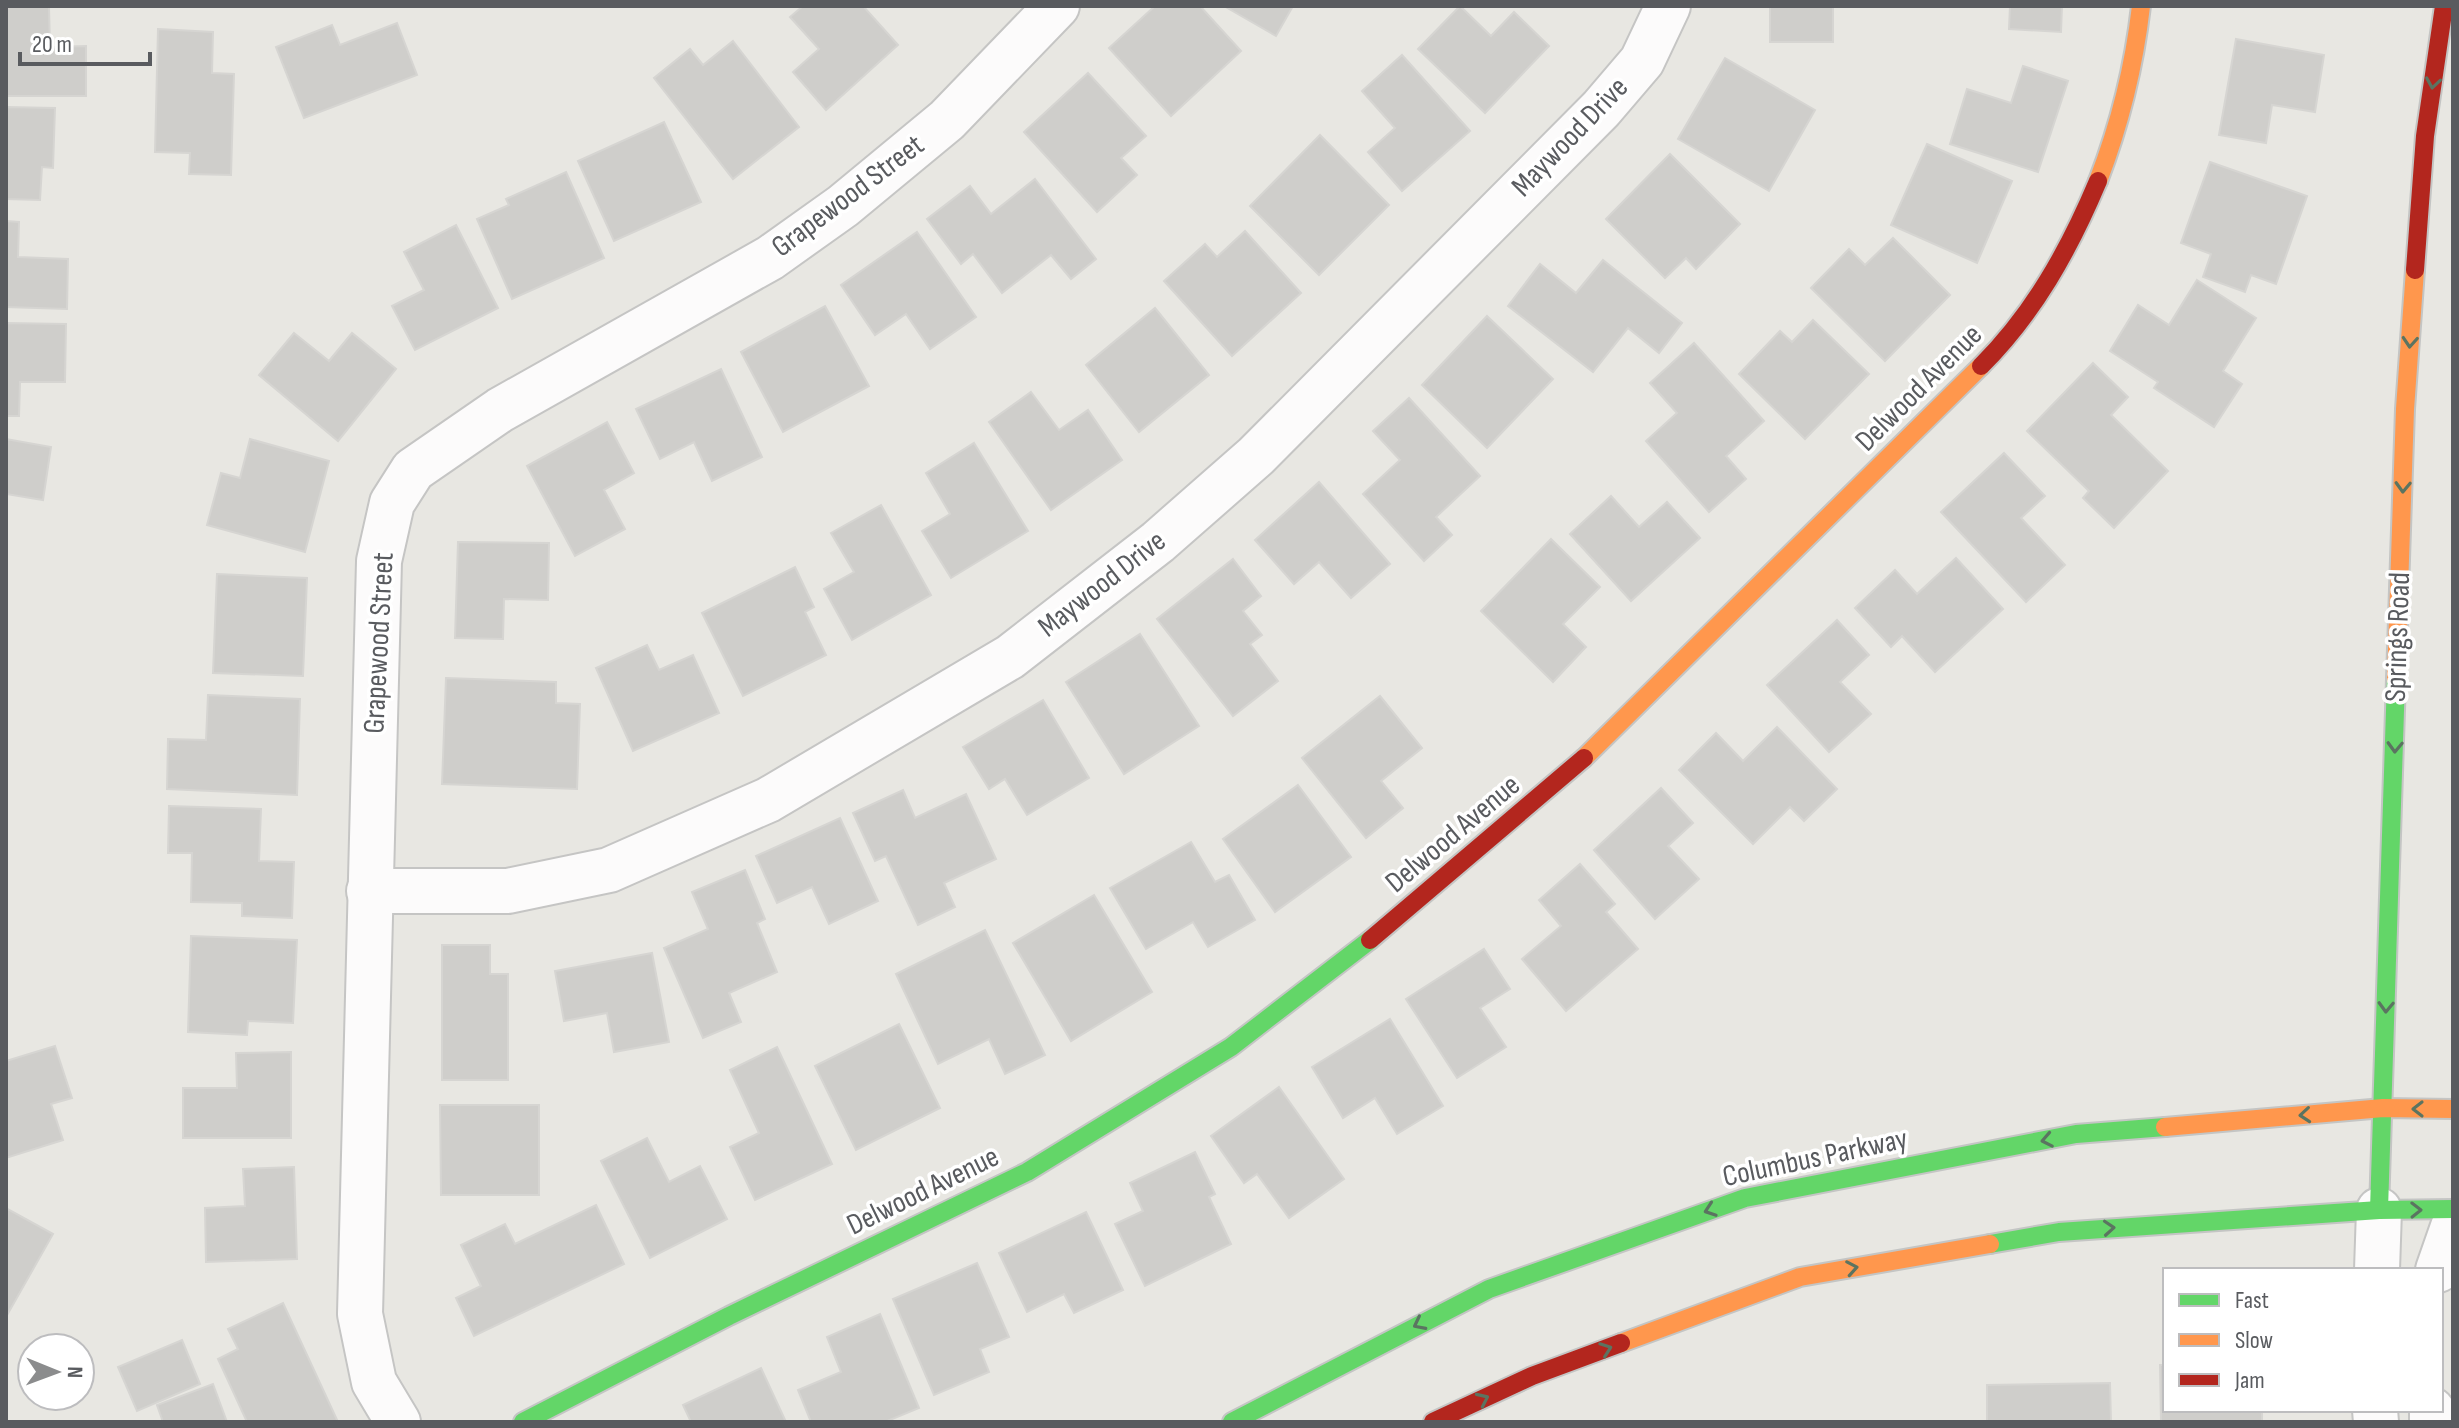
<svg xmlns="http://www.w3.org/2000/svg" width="2459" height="1428" viewBox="0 0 2459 1428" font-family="'Sofia Sans Condensed',sans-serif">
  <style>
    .building { fill: #cfcecb; stroke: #d6d5d2; stroke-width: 2 }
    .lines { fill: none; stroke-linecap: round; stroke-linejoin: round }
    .street-casing { stroke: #c5c5c4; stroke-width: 48 }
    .fast-casing { stroke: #c4c5c4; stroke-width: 22 }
    .slow-casing { stroke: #c4c5c4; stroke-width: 22 }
    .jam-casing { stroke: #c4c5c4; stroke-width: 22 }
    .street { stroke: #fcfbfb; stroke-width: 44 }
    .fast { stroke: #63d668; stroke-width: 18 }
    .slow { stroke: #ff974d; stroke-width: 18 }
    .jam { stroke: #b3261e; stroke-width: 18 }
    .oneway { stroke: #5b7461 }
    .labels { text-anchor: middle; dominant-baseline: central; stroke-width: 7; stroke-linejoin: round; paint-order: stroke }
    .street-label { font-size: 30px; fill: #595b5f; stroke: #fff }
  </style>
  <rect width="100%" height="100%" fill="#e8e7e2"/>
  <g class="building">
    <polygon points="803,6 863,6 898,45 826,110 793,72 819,49 790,17"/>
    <polygon points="1155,6 1200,6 1241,51 1171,116 1109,48"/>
    <polygon points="1224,6 1293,6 1276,36"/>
    <polygon points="1460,6 1491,36 1514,12 1549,46 1485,113 1418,49"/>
    <rect x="1770" y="6" width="63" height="36"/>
    <polygon points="2010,6 2062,6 2061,32 2009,29"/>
    <polygon points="6,7 49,7 50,47 86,46 86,96 6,96"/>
    <polygon points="397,23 417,75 304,118 276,47 332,25 340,45"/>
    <polygon points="158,29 213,32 212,73 234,74 231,175 189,174 190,153 155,152"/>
    <polygon points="2236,39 2324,55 2315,112 2272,105 2266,143 2219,135"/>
    <polygon points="733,41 799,127 733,179 654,78 690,49 703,65"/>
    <polygon points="1402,55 1470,131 1402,191 1368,152 1395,128 1362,91"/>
    <polygon points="1725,58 1815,110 1769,191 1678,139"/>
    <polygon points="2023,66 2068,81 2038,172 1950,144 1967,89 2011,103"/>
    <polygon points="1088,73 1146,136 1121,158 1137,175 1097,212 1024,132"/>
    <polygon points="6,107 55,108 53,168 42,167 40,200 6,199"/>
    <polygon points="664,122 701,202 614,241 578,161"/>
    <polygon points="1320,135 1389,205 1319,275 1250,206"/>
    <polygon points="1927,144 2012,181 1977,263 1891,225"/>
    <polygon points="1670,154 1740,224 1696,269 1686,258 1665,278 1606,219"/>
    <polygon points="2210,162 2307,196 2276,284 2251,275 2245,292 2203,277 2211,254 2181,243"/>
    <polygon points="566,172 604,258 512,299 477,219 509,205 506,199"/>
    <polygon points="1035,179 1096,259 1071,279 1051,255 1002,293 973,254 961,264 927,219 970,186 991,214"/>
    <polygon points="6,221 19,222 18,257 68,259 67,309 6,307"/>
    <polygon points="456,225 498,308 415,350 392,306 424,290 404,252"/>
    <polygon points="1245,231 1301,293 1232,356 1164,281 1205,244 1217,257"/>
    <polygon points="917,232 976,317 930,349 906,314 875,335 841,285"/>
    <polygon points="1893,238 1950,295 1885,361 1811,288 1849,249 1865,265"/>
    <polygon points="1603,260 1682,323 1659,353 1628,328 1593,372 1508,306 1540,264 1576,293"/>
    <polygon points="2197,280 2256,318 2223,371 2242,384 2214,427 2154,388 2158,382 2110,351 2138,305 2169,325"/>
    <polygon points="825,306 869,386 783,432 741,352"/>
    <polygon points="1155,308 1209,375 1139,432 1086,365"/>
    <polygon points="1487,316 1553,379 1487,448 1422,385"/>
    <polygon points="1813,320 1869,374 1805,439 1739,374 1780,331 1792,342"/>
    <polygon points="6,323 66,324 65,382 20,382 19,416 6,416"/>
    <polygon points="294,333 329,361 352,333 396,369 338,441 259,375"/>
    <polygon points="1694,343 1764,421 1726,456 1746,479 1709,512 1646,441 1677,413 1650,383"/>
    <polygon points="2093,363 2128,397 2111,415 2168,471 2114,528 2083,498 2089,491 2027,431"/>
    <polygon points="721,369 762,457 712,481 694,442 660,459 636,409"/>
    <polygon points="1031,392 1059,430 1088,410 1122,460 1051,510 989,422"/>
    <polygon points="1409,398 1480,476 1436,517 1452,535 1424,561 1363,494 1400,460 1373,431"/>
    <polygon points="607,422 634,473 604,490 625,529 575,556 527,466"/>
    <polygon points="6,439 51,447 43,500 6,494"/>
    <polygon points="250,439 329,461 305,552 207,525 221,473 240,478"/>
    <polygon points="974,443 1028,531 951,578 922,531 950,514 926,473"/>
    <polygon points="2004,453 2045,496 2021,518 2065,565 2026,602 1941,512"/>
    <polygon points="1319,482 1390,564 1351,598 1319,562 1294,584 1255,540"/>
    <polygon points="1611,496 1639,527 1667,502 1700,538 1631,601 1570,534"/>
    <polygon points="881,505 931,595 852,640 824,589 854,572 831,533"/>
    <polygon points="1551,539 1600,587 1563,624 1586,647 1553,682 1481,611"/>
    <polygon points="458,542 549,543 548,600 504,599 503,639 455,638"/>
    <polygon points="1956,558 2003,609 1935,672 1902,636 1891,647 1855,608 1895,570 1917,594"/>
    <polygon points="1233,559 1261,596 1243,611 1262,635 1250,644 1278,681 1233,716 1157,619"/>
    <polygon points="795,567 814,607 805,612 826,655 743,696 702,613"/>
    <polygon points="217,574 307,578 303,676 213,673"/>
    <polygon points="1837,620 1869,655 1840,682 1871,714 1829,752 1767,685"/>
    <polygon points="1140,634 1199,726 1124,774 1066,682"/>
    <polygon points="647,645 659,670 693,655 719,713 633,751 596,668"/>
    <polygon points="446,678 556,682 556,703 580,704 577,789 442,784"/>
    <polygon points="208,695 300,699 297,795 167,789 168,739 206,740"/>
    <polygon points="1380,696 1422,748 1381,781 1403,808 1366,838 1302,758"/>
    <polygon points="1043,700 1089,778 1027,815 1005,779 989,789 963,747"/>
    <polygon points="1777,727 1837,789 1804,821 1790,807 1753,844 1679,770 1716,733 1743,761"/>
    <polygon points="1298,785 1351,857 1275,912 1223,839"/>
    <polygon points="1661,788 1693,823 1668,846 1699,879 1655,919 1594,850"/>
    <polygon points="903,790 915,818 966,794 996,859 944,883 955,907 918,925 886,856 875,861 853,813"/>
    <polygon points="169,806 261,809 259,861 294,862 292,918 242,916 242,903 191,902 192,853 168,853"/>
    <polygon points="840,818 878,901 829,924 812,887 777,903 756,856"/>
    <polygon points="1191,842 1215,882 1229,875 1255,920 1208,947 1193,922 1146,949 1110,888"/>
    <polygon points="1580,864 1615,904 1606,912 1638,949 1566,1011 1522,959 1561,926 1539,900"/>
    <polygon points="745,870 765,919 757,923 777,972 729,993 741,1022 703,1038 664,948 708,929 692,892"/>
    <polygon points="1094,895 1152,992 1071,1041 1013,943"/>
    <polygon points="985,930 1045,1055 1005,1074 989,1039 938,1064 896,974"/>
    <polygon points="191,936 297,940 293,1023 248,1021 247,1035 188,1032"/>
    <polygon points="442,945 490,945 490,974 508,974 508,1080 442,1080"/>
    <polygon points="1484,949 1510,989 1480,1008 1506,1047 1457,1078 1406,999"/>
    <polygon points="652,953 669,1042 614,1052 607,1013 564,1021 555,971"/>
    <polygon points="1390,1019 1443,1106 1397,1134 1375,1098 1343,1118 1312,1067"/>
    <polygon points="899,1024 940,1108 856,1150 815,1066"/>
    <polygon points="55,1046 72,1098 51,1104 63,1140 6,1158 6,1061"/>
    <polygon points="777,1047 832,1164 755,1200 730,1147 759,1133 730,1070"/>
    <polygon points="291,1052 291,1138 183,1138 183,1088 237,1088 236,1053"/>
    <polygon points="1279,1087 1344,1179 1289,1218 1257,1174 1244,1183 1211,1136"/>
    <polygon points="440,1105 539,1105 539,1195 441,1195"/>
    <polygon points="647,1138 669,1182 700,1166 727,1219 650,1258 601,1161"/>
    <polygon points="1195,1152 1215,1194 1209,1197 1231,1244 1145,1286 1115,1224 1143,1211 1130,1183"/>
    <polygon points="294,1167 297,1259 206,1262 205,1208 245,1206 243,1169"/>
    <polygon points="596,1205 624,1264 474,1336 456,1298 481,1286 461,1245 505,1224 515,1244"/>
    <polygon points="6,1208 53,1234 6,1317"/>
    <polygon points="1086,1212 1123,1290 1074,1313 1064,1294 1027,1312 999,1253"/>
    <polygon points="977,1263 1009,1337 980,1349 989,1372 934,1395 893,1299"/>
    <polygon points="283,1303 338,1422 247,1422 218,1359 238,1349 228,1329"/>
    <polygon points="880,1314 919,1408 885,1422 811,1422 798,1390 841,1372 827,1337"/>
    <polygon points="182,1340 200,1384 137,1411 118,1367"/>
    <polygon points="2160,1365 2165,1365 2165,1410 2262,1410 2262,1422 2161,1422"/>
    <polygon points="761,1368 786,1422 691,1422 683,1405"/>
    <polygon points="2110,1383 2111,1422 1987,1422 1987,1385"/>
    <polygon points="213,1384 227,1422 163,1422 157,1405"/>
  </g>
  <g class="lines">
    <g class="street-casing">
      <g id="street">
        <polyline points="369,891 508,891 609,870 768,800 1010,657 1158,542 1256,456 1601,109 1642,61 1668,6"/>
        <polyline points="2377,1270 2379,1210"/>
        <polyline points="2438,1270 2453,1227"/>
        <polyline points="2375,1410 2376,1422"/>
        <polyline points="2432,1410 2432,1422"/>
        <polyline points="398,1422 374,1382 360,1314 379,561 392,503 413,470 500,410 770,258 843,206 947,120 1057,6"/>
      </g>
    </g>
    <g class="fast-casing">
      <g id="fast">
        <polyline points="2379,1210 2396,679"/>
        <polyline points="1990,1244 2059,1232 2379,1210 2453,1209"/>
        <polyline points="523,1422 729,1316 1027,1172 1231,1047 1370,940"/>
        <polyline points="1232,1422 1489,1289 1745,1198 2076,1134 2165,1127"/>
      </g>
    </g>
    <g class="slow-casing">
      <g id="slow">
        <path d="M2098 181C2120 124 2134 67 2141 6"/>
        <polyline points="2396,679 2405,409 2415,270"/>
        <polyline points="1584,758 1981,366"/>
        <polyline points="2165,1127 2383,1108 2453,1109"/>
        <polyline points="1621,1343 1800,1277 1990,1244"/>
      </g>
    </g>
    <g class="jam-casing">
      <g id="jam">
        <polyline points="2415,270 2425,136 2444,6"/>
        <path d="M1981 366C2034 313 2069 250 2098 181"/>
        <polyline points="1370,940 1584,758"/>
        <polyline points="1433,1422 1532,1376 1621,1343"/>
      </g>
    </g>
    <use href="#street" class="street"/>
    <use href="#fast" class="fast"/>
    <use href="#slow" class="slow"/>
    <use href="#jam" class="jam"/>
  </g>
  <defs><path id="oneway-chevron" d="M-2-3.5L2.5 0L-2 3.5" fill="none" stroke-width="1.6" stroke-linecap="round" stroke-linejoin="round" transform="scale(2)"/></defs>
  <g class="oneway">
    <use href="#oneway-chevron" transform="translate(2433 83) rotate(99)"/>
    <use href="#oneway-chevron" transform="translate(2410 342) rotate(94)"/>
    <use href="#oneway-chevron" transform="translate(2403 487) rotate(92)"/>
    <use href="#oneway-chevron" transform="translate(2395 747) rotate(92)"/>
    <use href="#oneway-chevron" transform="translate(2386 1007) rotate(92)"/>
    <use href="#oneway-chevron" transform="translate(2418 1109) rotate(-180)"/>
    <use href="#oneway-chevron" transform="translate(2305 1115) rotate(175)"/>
    <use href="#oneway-chevron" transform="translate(2047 1140) rotate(169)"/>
    <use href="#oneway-chevron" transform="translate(1710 1210) rotate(161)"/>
    <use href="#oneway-chevron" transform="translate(2416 1210) rotate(-1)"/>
    <use href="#oneway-chevron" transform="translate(2109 1228) rotate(-4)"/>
    <use href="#oneway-chevron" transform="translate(1852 1268) rotate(-10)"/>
    <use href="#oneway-chevron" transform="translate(1419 1324) rotate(153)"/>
    <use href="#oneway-chevron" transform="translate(1606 1349) rotate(-20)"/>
    <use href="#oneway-chevron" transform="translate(1483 1399) rotate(-25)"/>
  </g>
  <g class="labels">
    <g class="street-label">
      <text transform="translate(1570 137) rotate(-46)">Maywood Drive</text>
      <text transform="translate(848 196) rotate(-37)">Grapewood Street</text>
      <text transform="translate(1919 388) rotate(-45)">Delwood Avenue</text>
      <text transform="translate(1102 584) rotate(-38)">Maywood Drive</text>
      <text transform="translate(2398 637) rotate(-88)">Springs Road</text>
      <text transform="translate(379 643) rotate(-87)">Grapewood Street</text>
      <text transform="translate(1453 834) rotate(-40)">Delwood Avenue</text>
      <text transform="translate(1815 1158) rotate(-12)">Columbus Parkway</text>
      <text transform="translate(923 1191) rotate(-26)">Delwood Avenue</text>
    </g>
  </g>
  <rect width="2459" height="1428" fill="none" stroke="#595b5f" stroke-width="16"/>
  <rect x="2163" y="1268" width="280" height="144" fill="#ffffff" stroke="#bdbdbf" stroke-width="2"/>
  <rect x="2179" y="1294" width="40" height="12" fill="#63d668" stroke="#bdbdbf" stroke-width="2"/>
  <text x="2235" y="1308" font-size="24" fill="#595b5f">Fast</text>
  <rect x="2179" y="1334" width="40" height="12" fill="#ff974d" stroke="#bdbdbf" stroke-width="2"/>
  <text x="2235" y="1348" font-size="24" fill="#595b5f">Slow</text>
  <rect x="2179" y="1374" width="40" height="12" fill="#b3261e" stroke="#bdbdbf" stroke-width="2"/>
  <text x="2235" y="1388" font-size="24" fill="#595b5f">Jam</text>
  <g transform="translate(56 1372) rotate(91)"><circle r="38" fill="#ffffff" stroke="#bdbdbf" stroke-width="2"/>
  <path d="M0-6L14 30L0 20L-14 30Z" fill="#8b8c8d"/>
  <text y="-12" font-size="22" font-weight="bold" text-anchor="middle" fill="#595b5f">N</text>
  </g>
  <path d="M20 52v12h130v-12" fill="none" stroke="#595b5f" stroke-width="4"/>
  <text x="32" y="52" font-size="24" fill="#595b5f" stroke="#ffffff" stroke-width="6" paint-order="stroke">20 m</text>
</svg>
